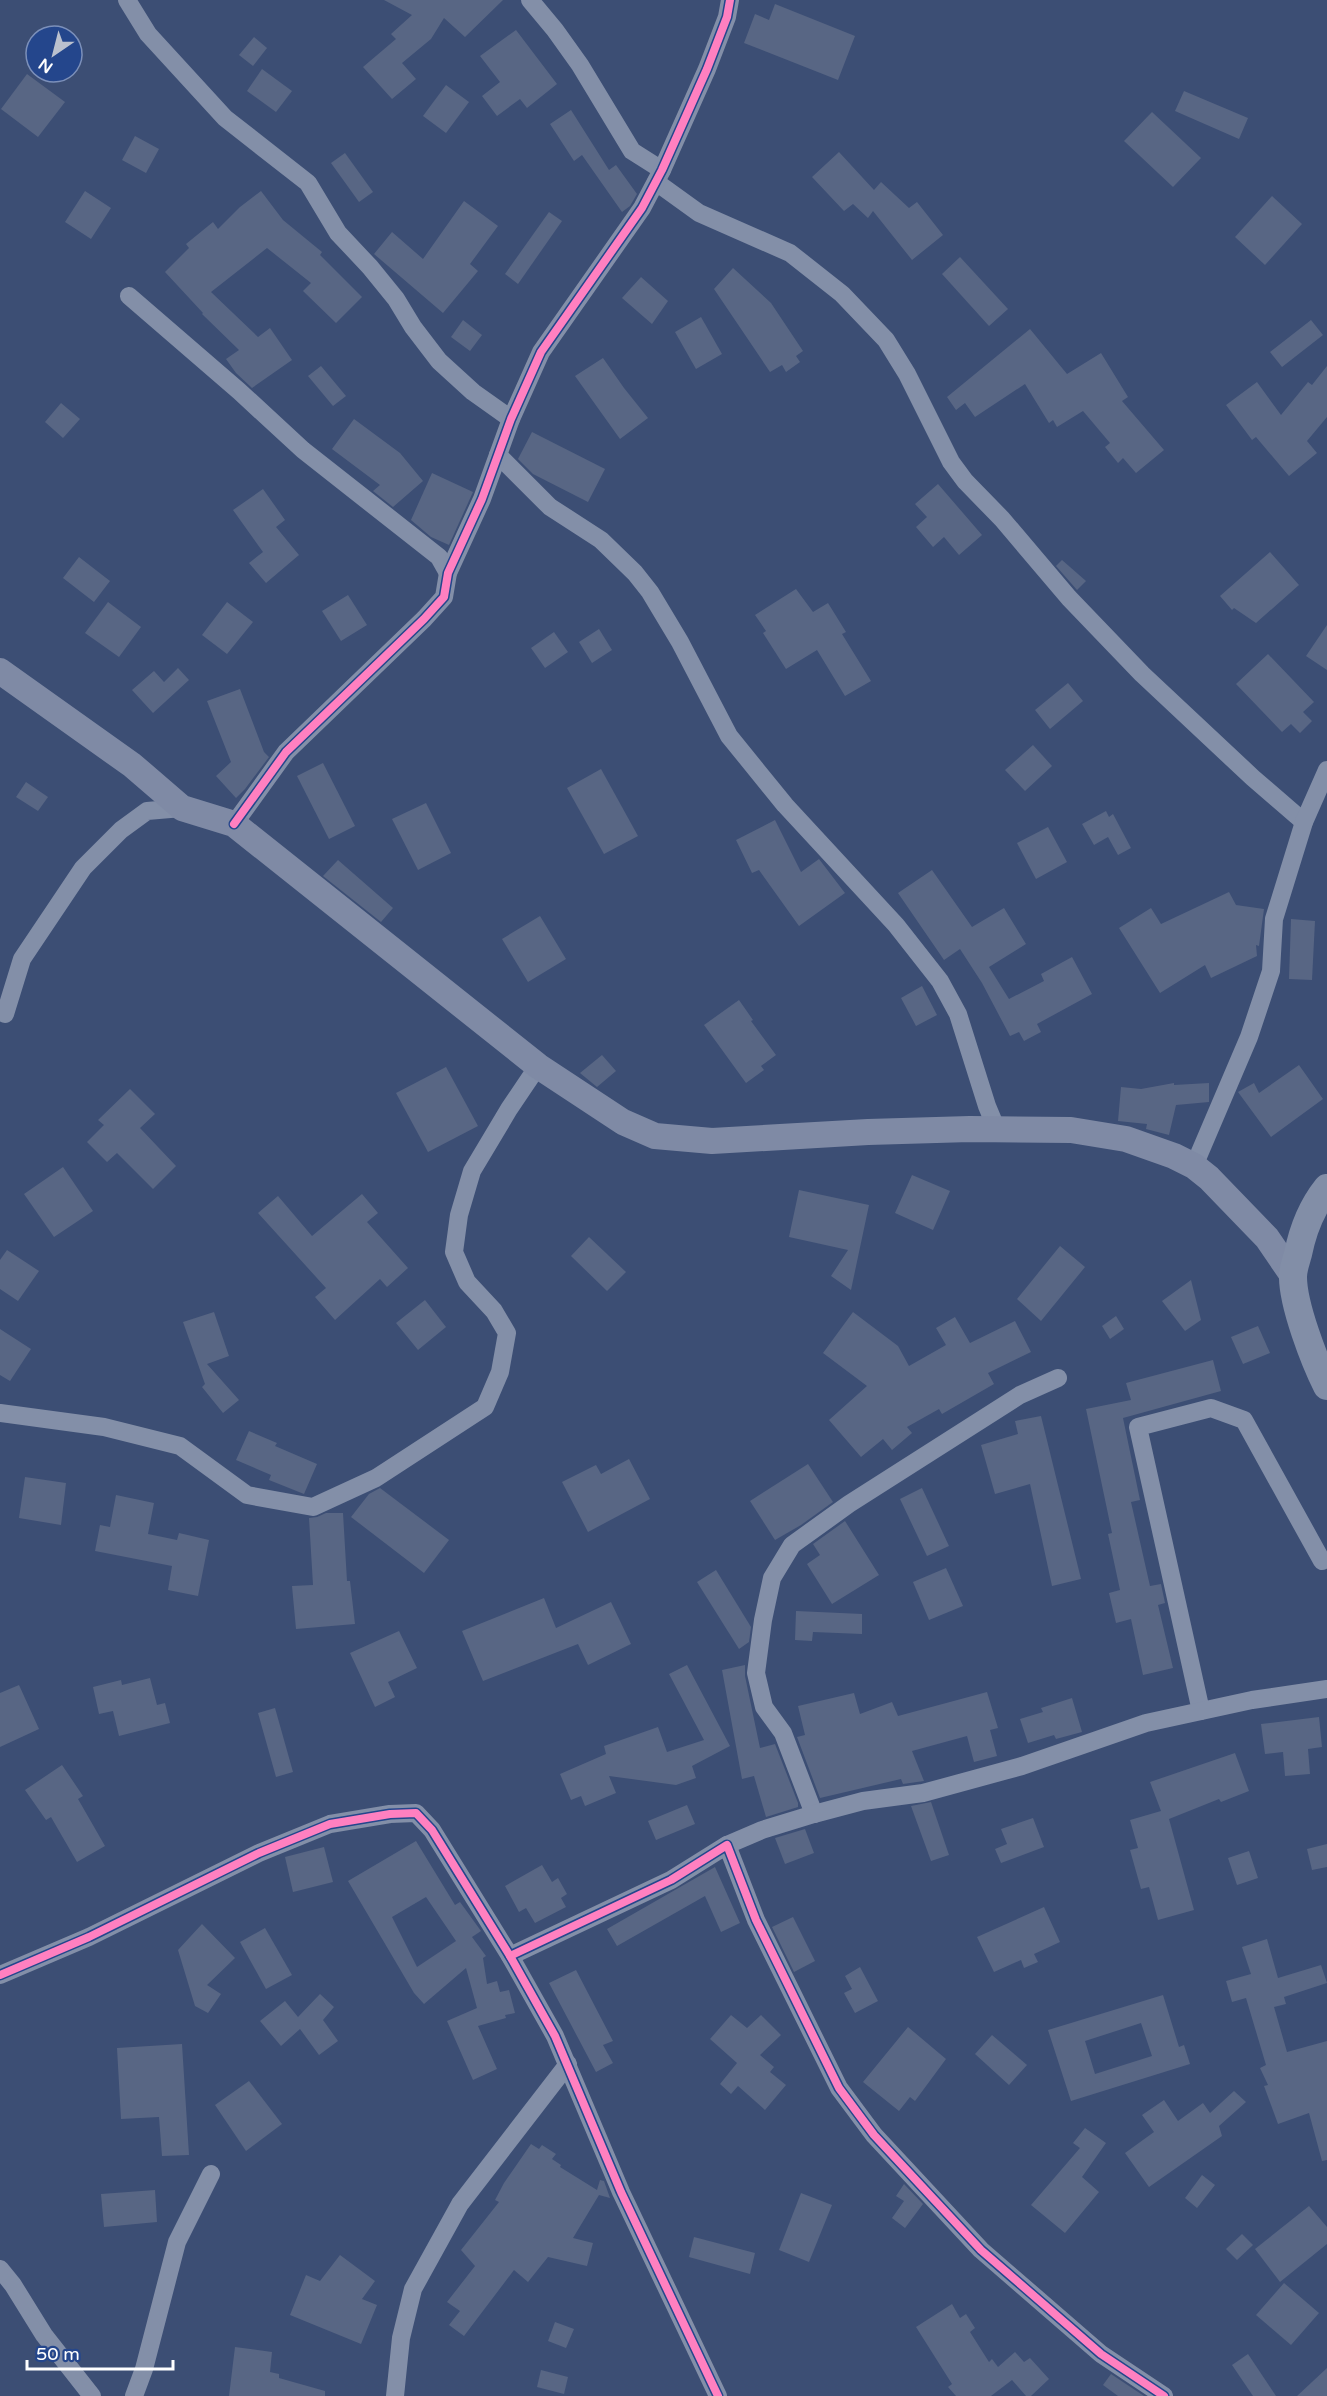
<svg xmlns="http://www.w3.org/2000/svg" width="1327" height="2396" viewBox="0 0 1327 2396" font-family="'Varela Round',sans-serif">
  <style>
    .building { fill: #586684; fill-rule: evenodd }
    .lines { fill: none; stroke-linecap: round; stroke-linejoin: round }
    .minor { stroke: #838fa8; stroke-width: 18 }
    .secondary { stroke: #7f8aa5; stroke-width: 26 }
    .primary { stroke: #828ea7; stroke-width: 28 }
    .cycleway-casing { stroke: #24468c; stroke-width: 11 }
    .cycleway { stroke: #ff80c0; stroke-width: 8 }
  </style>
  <rect width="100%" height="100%" fill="#3c4e74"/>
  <g class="building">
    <polygon points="384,0 503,0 465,37 444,18 431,39 402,63 416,79 392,99 363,67 396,39 391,34 412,15"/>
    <polygon points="775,4 855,36 838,80 744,43 755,14 769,20"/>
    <polygon points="516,30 557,84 527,108 520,99 497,116 482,96 500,82 480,56"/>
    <polygon points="254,37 267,48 253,66 239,55"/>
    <polygon points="262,69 292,91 276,112 247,91"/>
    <polygon points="27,74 65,102 38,137 1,109"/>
    <polygon points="446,85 469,102 446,133 423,116"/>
    <polygon points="1184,91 1248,118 1239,139 1175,111"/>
    <polygon points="571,110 609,170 616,165 637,194 630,206 622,212 582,155 574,161 550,124"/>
    <polygon points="1152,112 1201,158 1173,187 1124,141"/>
    <polygon points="135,136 159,149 146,173 122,160"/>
    <polygon points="839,152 874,190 881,182 909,208 917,202 943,235 912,260 873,211 868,218 853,204 844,211 812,177"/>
    <polygon points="345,153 373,192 359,202 331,163"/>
    <polygon points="85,191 111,208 91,239 65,222"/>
    <polygon points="261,191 283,220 322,252 320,255 362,297 336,323 303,291 311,283 267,248 211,292 258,337 270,328 292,360 252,388 236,373 226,359 239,350 202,314 203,313 165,272 189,248 186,244 213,222 218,229 240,207"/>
    <polygon points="1272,196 1302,224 1265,265 1235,237"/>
    <polygon points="464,201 498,226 470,264 478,271 443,313 374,254 392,232 423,259"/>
    <polygon points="549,212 562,221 518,284 505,274"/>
    <polygon points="960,257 1008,309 989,326 942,274"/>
    <polygon points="733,268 771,303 803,351 796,356 800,362 786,372 782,365 770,372 714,289"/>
    <polygon points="641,277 668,301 652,324 622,298"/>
    <polygon points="701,317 722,354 696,369 675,332"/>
    <polygon points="463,320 482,335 470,351 451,337"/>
    <polygon points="1311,320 1323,335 1282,367 1270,352"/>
    <polygon points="1030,329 1067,374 1101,353 1128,397 1122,401 1164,450 1136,473 1123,458 1118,463 1105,447 1110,443 1083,411 1057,427 1053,420 1049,423 1025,384 975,417 965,403 956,410 947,397"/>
    <polygon points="603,358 624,388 648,418 620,439 575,376"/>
    <polygon points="321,366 346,396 333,406 308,376"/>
    <polygon points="1327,366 1327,417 1307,441 1317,453 1289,476 1256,437 1252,440 1226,405 1257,382 1281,415 1308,382 1312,385"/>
    <polygon points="61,403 80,419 63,438 45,422"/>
    <polygon points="354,419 400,453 423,481 393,507 373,491 380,485 332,449"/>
    <polygon points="532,432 605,469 588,502 533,474 518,459"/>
    <polygon points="432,473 473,492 449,545 431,537 411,520"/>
    <polygon points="938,484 982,535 959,555 944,537 933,547 916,527 927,517 915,504"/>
    <polygon points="263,489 285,520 276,527 299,555 266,583 249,563 263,552 233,510"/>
    <polygon points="1270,552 1299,585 1256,623 1234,608 1232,610 1220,596"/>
    <polygon points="79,557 110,581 94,602 63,578"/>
    <polygon points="1062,560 1086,581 1077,590 1056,566"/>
    <polygon points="796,589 813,612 828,603 846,632 842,634 871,681 845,696 817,650 786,669 763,633 766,631 755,615"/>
    <polygon points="348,595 367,625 341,641 322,611"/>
    <polygon points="108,602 141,627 119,657 85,633"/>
    <polygon points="227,602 253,622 227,654 202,635"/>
    <polygon points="1327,625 1327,670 1306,656"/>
    <polygon points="599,629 612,650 592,663 579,642"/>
    <polygon points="554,632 568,652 545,668 531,648"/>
    <polygon points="1268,654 1314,702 1303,712 1312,721 1300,733 1291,724 1282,732 1236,684"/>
    <polygon points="178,668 189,680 153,713 132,690 154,671 164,682"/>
    <polygon points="1068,683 1083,701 1050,729 1035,710"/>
    <polygon points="240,689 264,752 269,757 245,789 236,798 216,776 231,762 207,701"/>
    <polygon points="1033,745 1052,766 1025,791 1005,770"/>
    <polygon points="323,763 355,826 329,839 297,776"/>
    <polygon points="601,769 638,836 604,854 567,788"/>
    <polygon points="26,782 48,797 38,811 16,797"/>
    <polygon points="426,803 451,853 418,870 392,819"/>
    <polygon points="1106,811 1109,817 1113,814 1131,848 1118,855 1108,837 1094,845 1082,824"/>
    <polygon points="775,820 801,872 819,859 845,893 799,926 759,870 752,873 736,840"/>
    <polygon points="1048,827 1067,862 1036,879 1017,843"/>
    <polygon points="338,860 393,908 381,922 323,876"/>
    <polygon points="932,870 972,927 1004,908 1026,944 989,967 1009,999 1044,981 1041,974 1072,957 1092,994 1037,1024 1041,1032 1024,1041 1019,1032 1010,1036 982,983 960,949 944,960 898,893"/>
    <polygon points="1229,892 1236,905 1264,909 1259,946 1256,945 1257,956 1211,978 1205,965 1160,993 1119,928 1151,908 1161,924"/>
    <polygon points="540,916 566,959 528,982 502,939"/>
    <polygon points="1291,919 1315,921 1312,980 1289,979"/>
    <polygon points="922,986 937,1015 916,1026 901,998"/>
    <polygon points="739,1000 753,1020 751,1021 776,1055 761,1066 764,1070 746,1083 704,1025"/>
    <polygon points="602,1055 616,1071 597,1087 580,1073"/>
    <polygon points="1299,1065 1323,1099 1271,1137 1238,1092 1254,1083 1259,1093"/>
    <polygon points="446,1067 478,1126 428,1152 396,1093"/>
    <polygon points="1174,1083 1174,1085 1209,1083 1209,1102 1176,1105 1169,1135 1146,1129 1147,1124 1118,1121 1121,1087 1141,1089"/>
    <polygon points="130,1089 155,1114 140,1128 176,1166 153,1189 117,1153 107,1162 87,1142 104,1125 98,1120"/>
    <polygon points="63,1167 93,1211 54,1237 24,1194"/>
    <polygon points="912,1175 950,1191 933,1230 895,1213"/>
    <polygon points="799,1190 869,1205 851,1290 831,1276 848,1250 789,1237"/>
    <polygon points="362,1194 378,1213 367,1222 408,1268 387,1287 380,1279 335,1320 315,1297 326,1288 258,1213 278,1196 312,1236"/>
    <polygon points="589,1237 626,1272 607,1291 571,1256"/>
    <polygon points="1060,1246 1085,1267 1041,1321 1017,1299"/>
    <polygon points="7,1250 39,1271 18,1301 0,1289 0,1260"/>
    <polygon points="1191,1280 1201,1320 1185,1331 1162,1301"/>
    <polygon points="425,1300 446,1327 418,1350 396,1323"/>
    <polygon points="214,1312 229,1356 207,1364 239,1400 223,1413 202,1387 205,1384 183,1322"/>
    <polygon points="853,1312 898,1346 909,1366 946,1345 936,1328 955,1317 970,1343 1015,1321 1031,1352 988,1373 994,1384 942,1414 939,1409 907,1427 912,1433 892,1450 883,1439 861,1457 829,1420 867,1386 823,1353"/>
    <polygon points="1116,1316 1124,1329 1110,1339 1102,1326"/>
    <polygon points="1258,1326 1270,1353 1243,1364 1231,1337"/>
    <polygon points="0,1329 31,1349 10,1381 0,1375"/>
    <polygon points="1213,1360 1221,1391 1123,1418 1140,1500 1131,1502 1150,1586 1161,1584 1165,1603 1158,1605 1173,1668 1143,1675 1131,1619 1116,1623 1109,1593 1120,1590 1108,1534 1112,1533 1086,1409 1131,1400 1126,1383"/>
    <polygon points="1041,1416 1081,1579 1052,1586 1030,1484 995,1494 981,1445 1018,1434 1015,1421"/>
    <polygon points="249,1431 277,1443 275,1446 317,1464 304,1494 269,1480 271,1475 236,1460"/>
    <polygon points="629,1459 650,1499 588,1532 562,1482 596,1465 601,1474"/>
    <polygon points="808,1464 833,1502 801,1525 775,1540 750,1501"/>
    <polygon points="25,1477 66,1483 61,1525 19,1518"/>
    <polygon points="380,1488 449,1540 424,1573 351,1517 369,1494"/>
    <polygon points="922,1488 949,1546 927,1556 900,1499"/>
    <polygon points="116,1495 154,1503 148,1534 177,1540 179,1533 209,1540 198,1596 168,1590 172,1566 95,1551 100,1525 110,1527"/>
    <polygon points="326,1513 343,1513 347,1581 350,1581 355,1624 296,1629 292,1586 313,1585 309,1518 317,1517"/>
    <polygon points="845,1521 879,1575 832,1604 807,1564 820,1555 813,1544"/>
    <polygon points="946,1568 963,1606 929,1620 913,1582"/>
    <polygon points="716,1570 751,1627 749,1642 739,1649 697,1582"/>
    <polygon points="544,1598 556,1628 611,1602 631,1644 588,1665 578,1644 483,1681 462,1631"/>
    <polygon points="796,1611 862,1614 862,1634 813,1632 812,1641 795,1640"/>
    <polygon points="399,1631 417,1668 388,1682 395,1697 375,1707 350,1653"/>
    <polygon points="687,1665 730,1746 692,1766 696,1778 676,1785 609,1776 616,1793 585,1806 581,1796 571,1800 560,1774 606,1754 604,1746 658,1727 667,1752 704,1740 669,1674"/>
    <polygon points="745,1665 745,1676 760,1748 775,1744 798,1803 798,1807 766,1817 754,1776 742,1779 722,1670"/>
    <polygon points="150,1678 157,1705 165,1703 170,1723 119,1736 113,1711 99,1714 93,1687 121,1680 122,1685"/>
    <polygon points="19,1685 39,1729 0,1747 0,1693"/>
    <polygon points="987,1692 998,1728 990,1730 997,1756 974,1762 967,1736 912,1751 924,1781 903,1784 901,1779 820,1798 797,1737 805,1735 798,1706 854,1693 860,1714 892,1702 898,1716"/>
    <polygon points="1072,1698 1082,1732 1056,1739 1054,1735 1028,1743 1020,1719 1043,1712 1041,1708"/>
    <polygon points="275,1708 293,1772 276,1777 258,1713"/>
    <polygon points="1319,1717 1322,1747 1308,1749 1310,1774 1285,1776 1283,1752 1265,1754 1261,1724"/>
    <polygon points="1235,1753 1249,1791 1221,1802 1219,1799 1169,1819 1194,1910 1158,1920 1149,1887 1141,1889 1130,1850 1138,1848 1130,1820 1161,1811 1150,1782"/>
    <polygon points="62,1765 83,1796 78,1799 105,1846 77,1862 51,1817 46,1820 25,1790"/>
    <polygon points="931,1802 949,1855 931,1861 911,1806"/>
    <polygon points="687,1805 695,1824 656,1840 648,1821"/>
    <polygon points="1033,1818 1044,1847 1001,1863 995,1849 1007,1844 1001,1829"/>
    <polygon points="805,1829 814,1853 785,1864 775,1838"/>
    <path d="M416 1841 455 1905 460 1902 481 1931 472 1937 486 1956 483 1958 487 1984 497 1981 500 1992 509 1990 515 2013 505 2015 506 2018 478 2026 497 2069 473 2080 447 2021 477 2008 466 1968 424 2004 414 1993 348 1881ZM426 1897 456 1941 417 1967 392 1917Z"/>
    <polygon points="1327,1844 1327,1867 1312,1870 1307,1849"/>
    <polygon points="324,1847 333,1882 293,1892 285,1857"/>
    <polygon points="1249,1851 1258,1878 1237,1885 1228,1858"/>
    <polygon points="542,1865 552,1882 558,1878 567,1894 561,1898 566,1907 535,1923 526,1908 519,1912 505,1886"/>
    <polygon points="715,1867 740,1923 721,1932 705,1896 617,1946 607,1929"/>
    <polygon points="1044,1907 1060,1942 1034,1954 1038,1962 1024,1968 1021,1960 994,1972 977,1937"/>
    <polygon points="793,1917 815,1961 794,1972 772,1927"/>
    <polygon points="202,1924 235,1958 207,1985 221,1994 208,2013 195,2006 178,1950"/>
    <polygon points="265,1928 292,1975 266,1989 240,1942"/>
    <polygon points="1267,1939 1278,1978 1321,1965 1327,1983 1284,1997 1286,2004 1274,2007 1287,2052 1327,2041 1327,2160 1322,2161 1309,2113 1278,2124 1264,2086 1268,2085 1260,2068 1266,2065 1246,1998 1232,2002 1226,1981 1251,1974 1242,1947"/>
    <polygon points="860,1967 878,2001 855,2013 844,1993 852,1989 845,1976"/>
    <polygon points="576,1970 613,2041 603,2045 613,2063 596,2072 549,1983"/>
    <polygon points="320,1994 334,2007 323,2020 338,2041 319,2055 300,2029 281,2046 260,2021 285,2001 298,2017"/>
    <path d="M1163 1995 1179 2047 1184 2045 1190 2064 1071 2101 1048 2030ZM1141 2023 1152 2056 1095 2074 1085 2041Z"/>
    <polygon points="731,2015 747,2028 761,2015 781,2035 760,2055 774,2067 770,2072 786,2085 765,2110 738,2086 731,2094 720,2084 737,2063 710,2039"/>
    <polygon points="908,2027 946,2059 915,2101 910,2097 899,2111 863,2082"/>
    <polygon points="992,2035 1027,2065 1009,2085 975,2054"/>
    <polygon points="182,2044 189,2155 162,2156 159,2117 121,2119 117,2048"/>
    <polygon points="249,2081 282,2124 246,2151 215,2105"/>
    <polygon points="1234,2091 1246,2102 1219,2126 1222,2136 1149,2187 1125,2153 1154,2132 1142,2115 1164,2100 1178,2121 1203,2103 1210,2113"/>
    <polygon points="1085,2128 1106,2143 1082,2177 1099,2192 1065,2233 1031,2205 1080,2148 1073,2143"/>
    <polygon points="531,2144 539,2149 542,2145 556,2154 552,2159 561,2165 560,2167 597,2190 600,2180 604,2181 610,2198 599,2195 573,2238 593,2243 587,2266 548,2257 528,2282 514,2270 464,2336 449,2325 460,2311 447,2302 475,2266 461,2250 499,2202 495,2200 504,2183"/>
    <polygon points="1202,2175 1215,2185 1197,2208 1185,2198"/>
    <polygon points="904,2184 923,2204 905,2228 892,2218 904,2201 896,2196"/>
    <polygon points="155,2190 157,2222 104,2227 101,2194"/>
    <polygon points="801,2193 832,2205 809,2262 779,2250"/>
    <polygon points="1309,2206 1327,2227 1327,2244 1280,2282 1255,2249"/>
    <polygon points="1242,2234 1253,2245 1237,2260 1226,2249"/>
    <polygon points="694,2237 755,2253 750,2274 689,2257"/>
    <polygon points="340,2255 375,2281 362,2299 377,2305 361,2344 290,2315 306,2275 320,2281"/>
    <polygon points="1284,2283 1319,2313 1291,2345 1256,2315"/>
    <polygon points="952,2304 960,2318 966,2314 975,2328 970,2332 989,2362 992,2359 998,2367 1015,2352 1024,2362 1030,2358 1049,2379 1031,2396 1026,2396 1012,2380 991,2396 956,2396 948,2387 952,2384 916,2327"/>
    <polygon points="555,2322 574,2329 566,2348 548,2341"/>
    <polygon points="235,2347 272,2352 270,2372 279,2374 279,2378 325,2391 325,2396 229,2396"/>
    <polygon points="1248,2354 1276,2396 1253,2396 1232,2365"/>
    <polygon points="1327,2368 1327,2396 1297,2396"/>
    <polygon points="541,2370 568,2377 564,2394 537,2387"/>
    <polygon points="1111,2374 1144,2396 1118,2396 1103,2385"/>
  </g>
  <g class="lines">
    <g class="minor">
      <polyline points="127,0 148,34 225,118 308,183 338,233 370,267 396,299 413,327 439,361 473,392 511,419"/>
      <polyline points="530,0 555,30 580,65 632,151 662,170"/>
      <polyline points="656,182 699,213 790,253 842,294 886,340 907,374 951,462 965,481 1002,519 1069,598 1142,674 1253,778 1304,822"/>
      <polyline points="129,296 239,391 303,450 439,557 448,573"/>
      <polyline points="498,455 550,507 601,540 635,573 650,592 680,642 729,736 785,805 896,925 940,981 958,1014 987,1106 997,1130"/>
      <polyline points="234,824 286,752 424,619 444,597 448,573 482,499 511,419 541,352 642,208 662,170 707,69 727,17 730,0"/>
      <polyline points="5,1014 22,959 83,868 121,830 147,811 182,808"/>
      <polyline points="1194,1166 1249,1037 1271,971 1274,919 1304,822 1327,770"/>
      <polyline points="0,1413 104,1427 180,1446 247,1495 313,1507 376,1478 485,1407 500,1372 507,1333 494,1311 467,1282 454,1252 459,1215 472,1171 509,1109 538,1066"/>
      <polyline points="1201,1711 1138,1427 1211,1408 1244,1420 1322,1561"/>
      <polyline points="814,1814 783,1733 764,1707 756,1673 763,1620 772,1578 792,1545 849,1504 1020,1395 1058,1378"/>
      <polyline points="727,1845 762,1830 814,1814 863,1801 923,1793 1022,1766 1146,1723 1252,1700 1327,1689"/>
      <polyline points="510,1956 671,1880 727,1845 756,1920 839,2088 874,2135 981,2250 1101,2354 1164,2396"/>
      <polyline points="0,1975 89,1937 259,1853 330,1824 390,1814 416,1813 432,1830 510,1956 555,2036 621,2192 718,2396"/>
      <polyline points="0,2269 13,2285 44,2335 92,2396"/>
      <polyline points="134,2396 144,2369 177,2242 211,2174"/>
      <polyline points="395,2396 401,2338 413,2289 460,2204 568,2064"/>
    </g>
    <polyline class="secondary" points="0,671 132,765 182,808 234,824 538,1066 623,1122 655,1136 712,1141 868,1132 970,1129 1071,1130 1126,1139 1174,1156 1194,1166 1209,1178 1267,1238 1293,1276"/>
    <path class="primary" d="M1327 1188C1311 1208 1303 1229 1298 1254 1296 1261 1293 1269 1293 1277 1293 1305 1314 1360 1327 1386"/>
    <g class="cycleway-casing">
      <g id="cycleway">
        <polyline points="234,824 286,752 424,619 444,597 448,573 482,499 511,419 541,352 642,208 662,170 707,69 727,17 730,0"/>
        <polyline points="510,1956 671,1880 727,1845 756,1920 839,2088 874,2135 981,2250 1101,2354 1164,2396"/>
        <polyline points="0,1975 89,1937 259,1853 330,1824 390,1814 416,1813 432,1830 510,1956 555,2036 621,2192 718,2396"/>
      </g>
    </g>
    <use href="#cycleway" class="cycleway"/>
  </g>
  <g transform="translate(54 54) rotate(215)"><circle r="28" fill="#24468c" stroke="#7c90ba" stroke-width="1.5"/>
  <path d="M0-4.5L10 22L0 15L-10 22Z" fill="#bbc1ce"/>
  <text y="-9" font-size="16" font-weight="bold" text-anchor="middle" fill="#ffffff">N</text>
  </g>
  <path d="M27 2360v9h146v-9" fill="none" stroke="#ffffff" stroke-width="3"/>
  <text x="36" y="2360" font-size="18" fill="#ffffff" stroke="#24468c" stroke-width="4.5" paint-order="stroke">50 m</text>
</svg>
